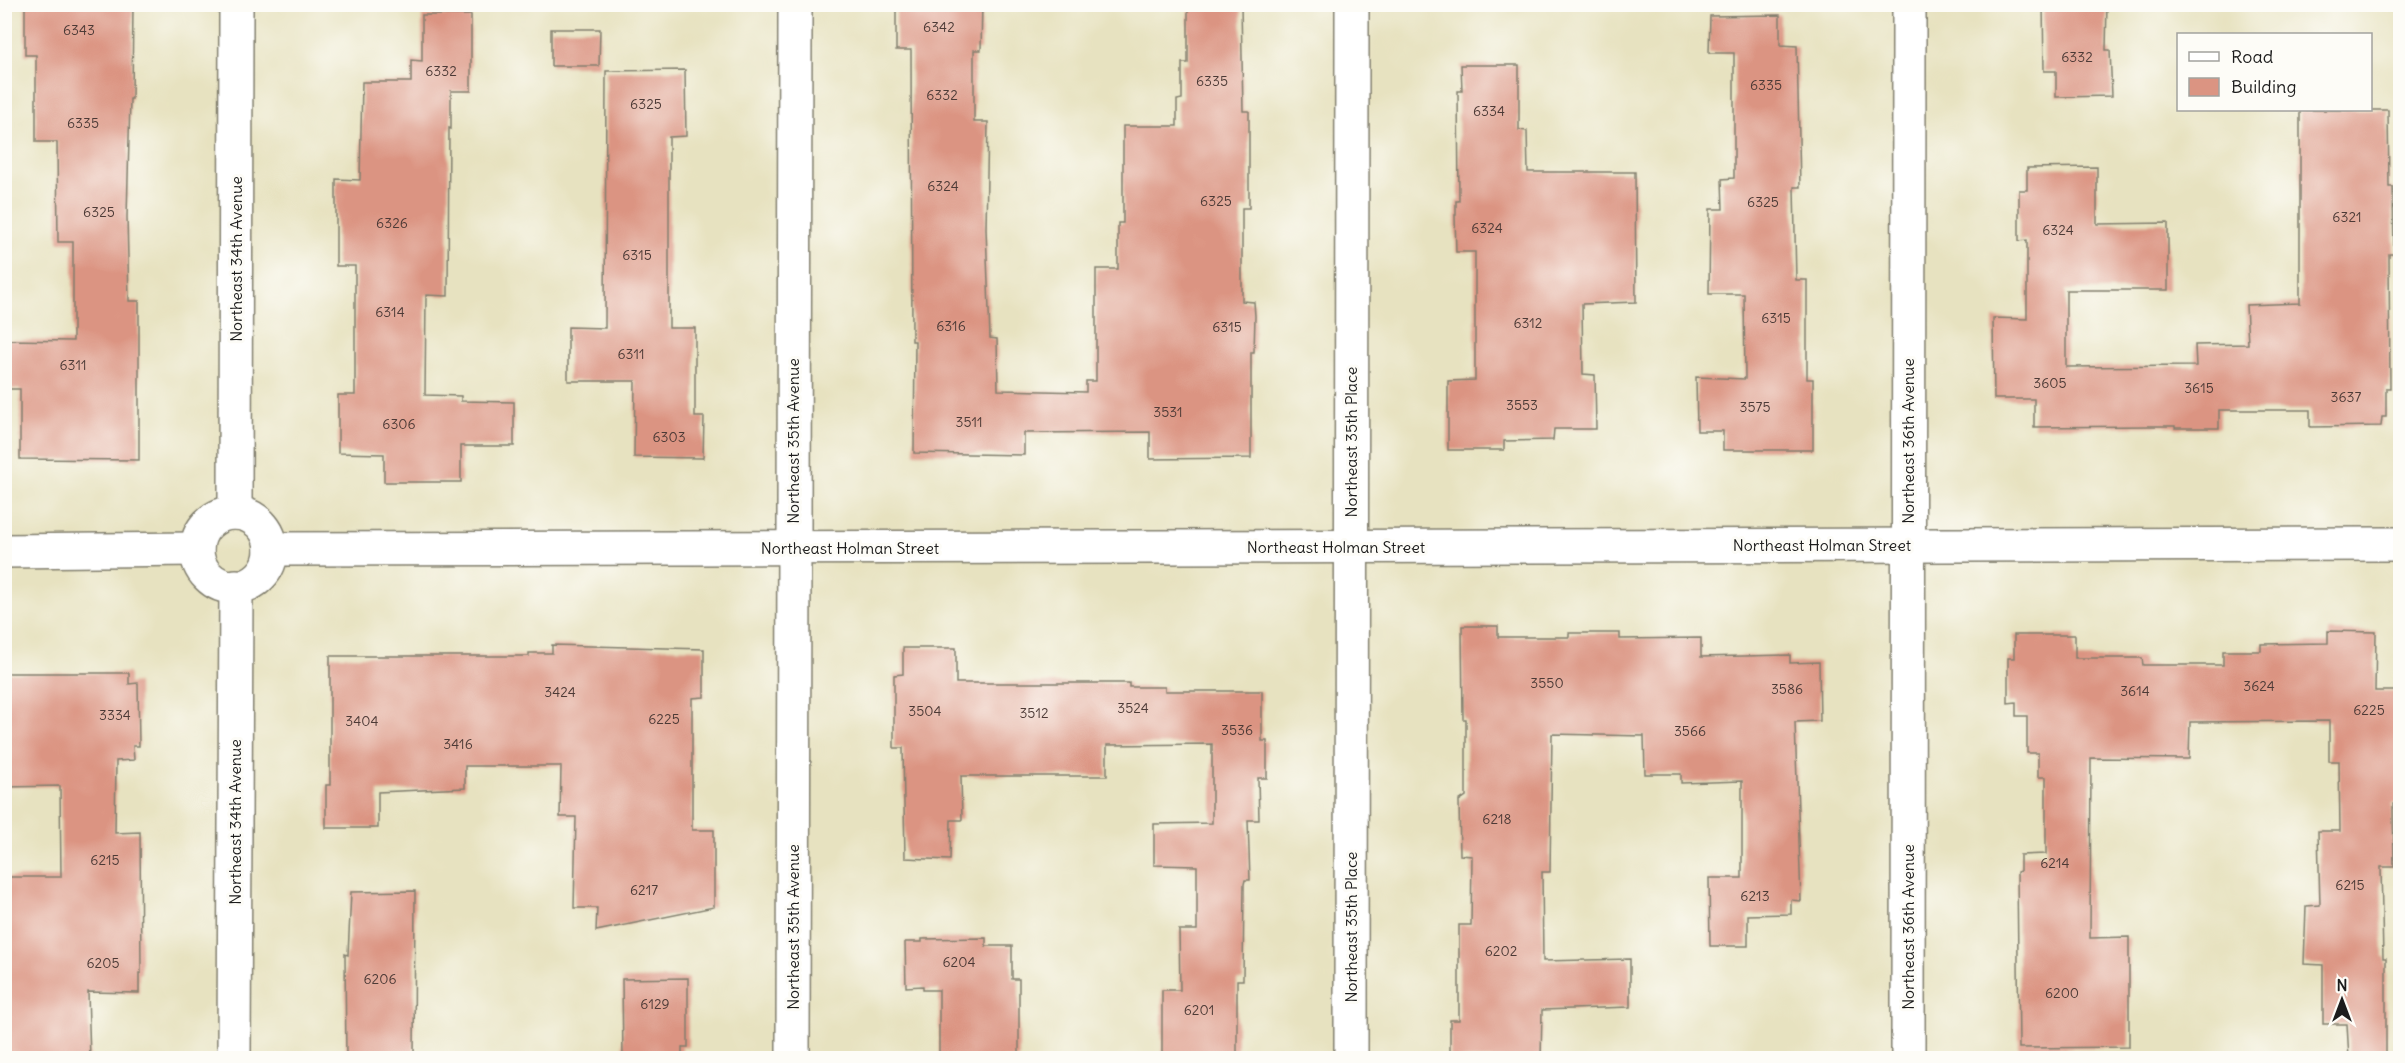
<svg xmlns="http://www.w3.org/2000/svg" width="2405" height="1063" viewBox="0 0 2405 1063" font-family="Delius,sans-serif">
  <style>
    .building { fill: #db9482 }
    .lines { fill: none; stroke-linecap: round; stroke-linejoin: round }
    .street-casing { stroke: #827f6e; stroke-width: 36 }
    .street { stroke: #fff; stroke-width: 33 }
    .labels { text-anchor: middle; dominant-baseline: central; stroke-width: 6; stroke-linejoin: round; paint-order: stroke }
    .number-label { font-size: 14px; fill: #4c3a36 }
    .street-label { font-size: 16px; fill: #1c1c1c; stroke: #fdfcf7 }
  </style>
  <rect width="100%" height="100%" fill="#fdfcf7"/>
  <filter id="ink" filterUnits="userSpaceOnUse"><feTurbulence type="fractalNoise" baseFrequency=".0167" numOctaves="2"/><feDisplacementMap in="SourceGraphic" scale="12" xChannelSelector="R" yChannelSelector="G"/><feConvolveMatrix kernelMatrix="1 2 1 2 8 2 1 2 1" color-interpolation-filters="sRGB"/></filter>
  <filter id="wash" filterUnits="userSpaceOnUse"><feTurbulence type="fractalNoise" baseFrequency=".008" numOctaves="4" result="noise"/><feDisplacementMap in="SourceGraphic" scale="24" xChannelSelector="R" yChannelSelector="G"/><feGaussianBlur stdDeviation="1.35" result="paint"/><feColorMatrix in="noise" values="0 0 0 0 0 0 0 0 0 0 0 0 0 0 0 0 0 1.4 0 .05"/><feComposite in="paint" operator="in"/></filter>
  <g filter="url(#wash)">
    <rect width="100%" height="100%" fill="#e7e2c0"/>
    <g id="blocks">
      <g class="building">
        <polygon points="25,4 133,4 132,99 130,99 127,217 129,301 139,301 139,460 20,459 20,389 7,389 7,340 73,341 73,242 58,242 57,142 36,142 36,55 25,55"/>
        <polygon points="896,4 982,4 981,50 974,50 974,122 988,122 986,229 990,338 997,339 998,390 1086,392 1086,381 1096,381 1096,269 1118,269 1118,223 1123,223 1123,126 1177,126 1177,100 1182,99 1182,63 1188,63 1188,4 1241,4 1243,111 1249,111 1249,208 1242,208 1242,301 1254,302 1255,316 1254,352 1251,352 1251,458 1150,459 1150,432 1024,433 1024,455 914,453 915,341 912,341 911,50 896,50"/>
        <polygon points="2043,4 2107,4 2106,50 2110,50 2112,96 2056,97 2056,71 2044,71"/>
        <polygon points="422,15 471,15 471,91 451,91 451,129 449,128 448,296 426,295 425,395 461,396 461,401 514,402 514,446 461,446 461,482 384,482 384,454 338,453 338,395 355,395 355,266 336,266 336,179 360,180 362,82 411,82 411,60 422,61"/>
        <polygon points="1780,15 1780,45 1797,46 1800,187 1794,187 1796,280 1807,280 1807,379 1813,379 1813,450 1723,450 1723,431 1697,431 1696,377 1745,379 1744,294 1709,294 1710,209 1723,209 1722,179 1734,178 1734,53 1709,53 1710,16"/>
        <polygon points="551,29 600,29 599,66 551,66"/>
        <polygon points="1461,65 1519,65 1519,130 1527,131 1528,172 1635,172 1636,302 1582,304 1583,374 1595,375 1596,429 1554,429 1553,440 1504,441 1504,450 1448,450 1448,381 1475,380 1475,252 1456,252 1455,215 1456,215 1456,201 1459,201 1458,91 1462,91"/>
        <polygon points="685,70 686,136 669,137 669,328 695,328 695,417 704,417 703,458 634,457 635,381 568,381 568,327 605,328 606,71"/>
        <polygon points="2300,110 2388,110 2389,187 2393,187 2394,254 2389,254 2390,388 2386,388 2386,417 2382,417 2381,426 2310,427 2310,410 2219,410 2219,428 2175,428 2175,426 2150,426 2034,427 2034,399 1994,399 1993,318 2027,319 2027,240 2019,241 2019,190 2027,190 2027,168 2097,167 2097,224 2168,223 2168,290 2066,290 2066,367 2196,366 2195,345 2248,344 2246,305 2300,303"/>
        <polygon points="1462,626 1498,626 1498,637 1569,637 1569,633 1620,633 1620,639 1701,638 1701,657 1790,655 1790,663 1819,662 1820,721 1795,722 1801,901 1791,900 1791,914 1748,915 1748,946 1710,946 1709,878 1742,878 1742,781 1681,783 1681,774 1645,774 1644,736 1552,734 1550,872 1542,872 1543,961 1630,959 1630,1007 1542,1010 1541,1059 1450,1059 1450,1020 1459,1020 1459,925 1471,925 1472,856 1460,855 1459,801 1466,796 1466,719 1463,719"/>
        <polygon points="2328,631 2376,632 2375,691 2400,691 2400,804 2393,804 2394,867 2381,867 2383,958 2386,958 2386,1059 2349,1059 2347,1024 2323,1024 2323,965 2304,964 2306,906 2320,905 2318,831 2340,831 2339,761 2329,761 2329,721 2190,722 2189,759 2091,758 2090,938 2129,937 2129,1047 2019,1048 2017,872 2020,871 2020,855 2046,854 2046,777 2038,777 2038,753 2027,753 2027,716 2016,716 2016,702 2008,703 2008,658 2014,658 2014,635 2075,635 2075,658 2142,658 2143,665 2223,665 2223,651 2261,651 2261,644 2328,643"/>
        <polygon points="552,645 704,649 704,697 692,698 692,830 714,830 714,907 596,931 597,908 574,908 576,817 560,817 561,766 465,766 465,788 378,792 378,828 326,828 326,785 330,785 330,656 529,656 529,653 552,653"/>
        <polygon points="903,648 956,648 956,683 1129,683 1129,687 1165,687 1165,691 1262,691 1262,741 1267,741 1267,778 1258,778 1259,820 1248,820 1250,880 1245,880 1244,884 1243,980 1237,980 1237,1059 1162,1059 1162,990 1180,990 1179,930 1197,930 1197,866 1154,865 1154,824 1212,823 1212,744 1107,745 1107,776 961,776 962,820 951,820 950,860 905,858 903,748 894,748 894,675 903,674"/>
        <polygon points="4,673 129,673 129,684 138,683 139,746 133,746 134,760 116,761 115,833 140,832 141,973 139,973 139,993 88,992 90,1059 4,1059 4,877 61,877 60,786 4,787"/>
        <polygon points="415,891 414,1059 346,1059 345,954 348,955 351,892"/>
        <polygon points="986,938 986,946 1012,946 1012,979 1019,979 1019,1059 939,1059 939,990 923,990 923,986 906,987 905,942 922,942 922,939"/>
        <polygon points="688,978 688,1047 682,1047 682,1059 623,1059 622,979"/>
      </g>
    </g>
  </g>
  <g filter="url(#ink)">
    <use href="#blocks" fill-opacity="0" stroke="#827f6e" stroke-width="1.5"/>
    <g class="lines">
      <g class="street-casing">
        <g id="street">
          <polyline points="235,513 236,4"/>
          <circle cx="234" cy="550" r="37"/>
          <polyline points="271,549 2400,544"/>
          <polyline points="4,551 197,549"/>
          <polyline points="234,1058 236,586"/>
          <polyline points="793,1058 795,4"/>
          <polyline points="1351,1058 1352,4"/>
          <polyline points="1908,1058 1909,4"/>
        </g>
      </g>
      <use href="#street" class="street"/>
    </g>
  </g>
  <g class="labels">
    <g class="number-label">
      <text x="939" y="27">6342</text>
      <text x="79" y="30">6343</text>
      <text x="2077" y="57">6332</text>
      <text x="441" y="71">6332</text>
      <text x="1212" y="81">6335</text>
      <text x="1766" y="85">6335</text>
      <text x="942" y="95">6332</text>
      <text x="646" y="104">6325</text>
      <text x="1489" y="111">6334</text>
      <text x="83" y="123">6335</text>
      <text x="943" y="186">6324</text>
      <text x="1216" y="201">6325</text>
      <text x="1763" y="202">6325</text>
      <text x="99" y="212">6325</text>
      <text x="2347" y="217">6321</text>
      <text x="392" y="223">6326</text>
      <text x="1487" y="228">6324</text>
      <text x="2058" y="230">6324</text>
      <text x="637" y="255">6315</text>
      <text x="390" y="312">6314</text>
      <text x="1776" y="318">6315</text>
      <text x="1528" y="323">6312</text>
      <text x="951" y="326">6316</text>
      <text x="1227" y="327">6315</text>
      <text x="631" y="354">6311</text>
      <text x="73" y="365">6311</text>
      <text x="2050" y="383">3605</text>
      <text x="2199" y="388">3615</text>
      <text x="2346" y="397">3637</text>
      <text x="1522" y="405">3553</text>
      <text x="1755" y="407">3575</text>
      <text x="1168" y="412">3531</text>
      <text x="969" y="422">3511</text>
      <text x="399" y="424">6306</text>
      <text x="669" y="437">6303</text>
      <text x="1547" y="683">3550</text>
      <text x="2259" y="686">3624</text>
      <text x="1787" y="689">3586</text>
      <text x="2135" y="691">3614</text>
      <text x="560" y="692">3424</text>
      <text x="1133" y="708">3524</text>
      <text x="2369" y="710">6225</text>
      <text x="925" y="711">3504</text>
      <text x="1034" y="713">3512</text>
      <text x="115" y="715">3334</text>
      <text x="664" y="719">6225</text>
      <text x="362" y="721">3404</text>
      <text x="1237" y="730">3536</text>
      <text x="1690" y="731">3566</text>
      <text x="458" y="744">3416</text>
      <text x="1497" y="819">6218</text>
      <text x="105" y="860">6215</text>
      <text x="2055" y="863">6214</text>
      <text x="2350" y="885">6215</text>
      <text x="644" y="890">6217</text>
      <text x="1755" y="896">6213</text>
      <text x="1501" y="951">6202</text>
      <text x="959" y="962">6204</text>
      <text x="103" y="963">6205</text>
      <text x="380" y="979">6206</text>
      <text x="2062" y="993">6200</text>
      <text x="655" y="1004">6129</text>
      <text x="1199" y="1010">6201</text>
    </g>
    <g class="street-label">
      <text transform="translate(236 259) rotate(-90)">Northeast 34th Avenue</text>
      <text transform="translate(793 441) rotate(-90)">Northeast 35th Avenue</text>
      <text transform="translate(1908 441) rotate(-90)">Northeast 36th Avenue</text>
      <text transform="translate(1351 442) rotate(-90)">Northeast 35th Place</text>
      <text x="1822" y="545">Northeast Holman Street</text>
      <text x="1336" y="547">Northeast Holman Street</text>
      <text x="850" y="548">Northeast Holman Street</text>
      <text transform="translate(235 822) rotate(-90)">Northeast 34th Avenue</text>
      <text transform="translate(793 927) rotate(-90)">Northeast 35th Avenue</text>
      <text transform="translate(1351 927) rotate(-90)">Northeast 35th Place</text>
      <text transform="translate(1908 927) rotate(-90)">Northeast 36th Avenue</text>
    </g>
  </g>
  <rect width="2405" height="1063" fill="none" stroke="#fdfcf7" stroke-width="24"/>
  <rect x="2177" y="33" width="195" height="78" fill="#fdfcf7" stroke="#a3a29f" stroke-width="1.5"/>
  <rect x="2189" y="52" width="30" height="9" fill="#ffffff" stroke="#a3a29f" stroke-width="1.5"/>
  <text x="2231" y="63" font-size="18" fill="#1c1c1c">Road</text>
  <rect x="2189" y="78" width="30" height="18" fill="#db9482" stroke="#a3a29f" stroke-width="1.5"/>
  <text x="2231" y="93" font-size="18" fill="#1c1c1c">Building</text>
  <g transform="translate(2342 1000)" stroke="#fdfcf7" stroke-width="4.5" paint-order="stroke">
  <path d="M0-4.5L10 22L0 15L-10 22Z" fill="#1c1c1c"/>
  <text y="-9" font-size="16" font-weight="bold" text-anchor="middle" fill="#1c1c1c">N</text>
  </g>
</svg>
